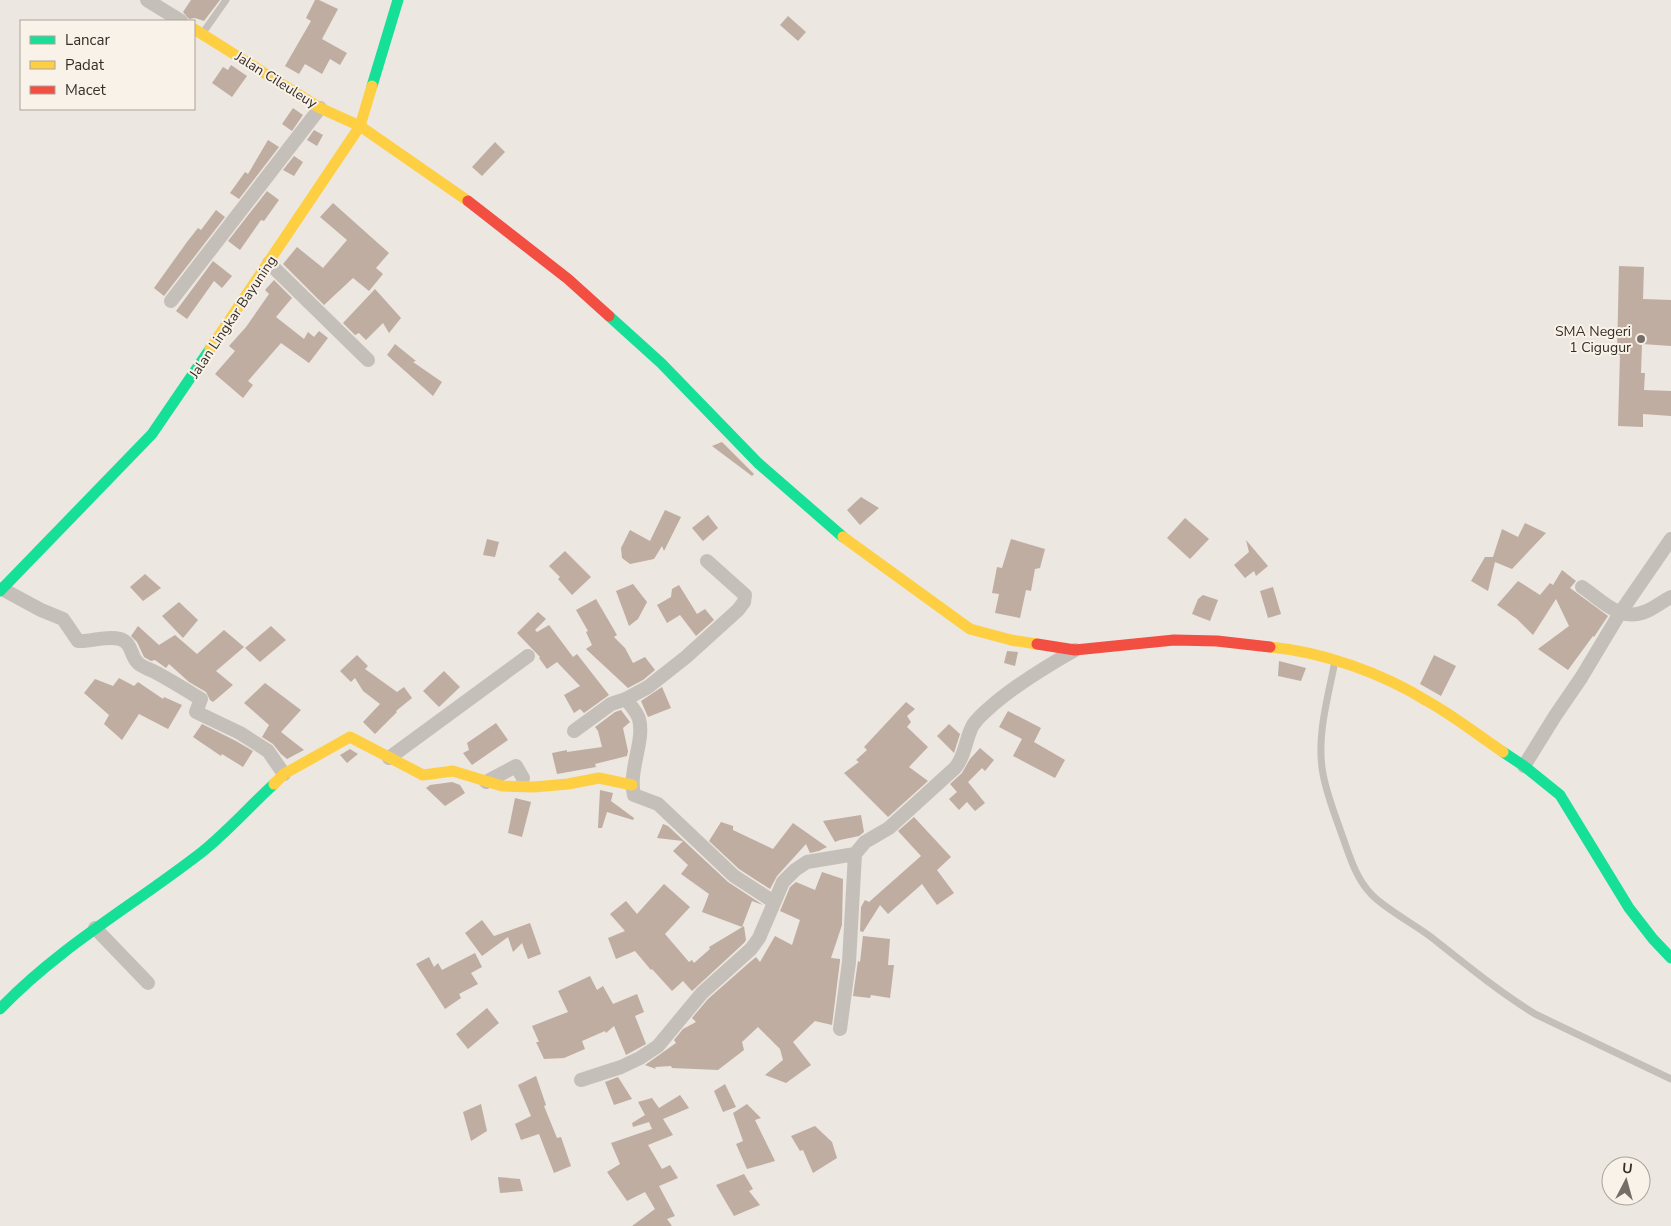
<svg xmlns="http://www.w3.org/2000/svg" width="1671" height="1226" viewBox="0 0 1671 1226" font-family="'Nunito Sans',sans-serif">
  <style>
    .building { fill: #bfada2 }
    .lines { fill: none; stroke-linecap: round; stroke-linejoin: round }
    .lane { stroke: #c5bfb9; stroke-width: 7 }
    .street { stroke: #c5bfb9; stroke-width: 14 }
    .fast { stroke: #16e098; stroke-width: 11 }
    .slow { stroke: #ffcf43; stroke-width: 11 }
    .jam { stroke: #f24e42; stroke-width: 11 }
    .poi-dot { fill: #756e68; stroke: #f9f2e8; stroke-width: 2 }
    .labels { text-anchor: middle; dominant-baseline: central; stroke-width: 4; stroke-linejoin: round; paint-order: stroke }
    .street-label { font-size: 14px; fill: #352d28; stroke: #f9f2e8 }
    .poi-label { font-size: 14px; fill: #352d28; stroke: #f9f2e8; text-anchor: end }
  </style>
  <rect width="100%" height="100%" fill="#ece7e0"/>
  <g class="building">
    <polygon points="191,0 220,0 204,21 195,18 189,19 183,12"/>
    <polygon points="315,0 319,0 338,9 322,39 347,53 340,65 330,59 322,74 305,64 299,74 285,66 311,21 306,18"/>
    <polygon points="788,16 806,32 798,41 780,25"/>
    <polygon points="231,65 247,76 232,97 212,83 223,67 228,70"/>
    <polygon points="293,108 303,115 292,131 282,124"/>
    <polygon points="314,130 323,135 317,146 307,140"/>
    <polygon points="268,140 279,147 239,199 230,193 245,172 248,174"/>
    <polygon points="495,142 505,152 482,176 472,167"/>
    <polygon points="294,156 303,162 294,176 283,170"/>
    <polygon points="267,191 279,200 264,221 261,220 240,250 228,241"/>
    <polygon points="333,203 389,253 376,268 383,274 369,291 353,278 324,305 283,264 297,247 323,268 347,240 320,217"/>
    <polygon points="216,210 225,217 164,296 154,288 187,242 198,228 201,230"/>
    <polygon points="213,261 232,276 222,288 214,281 187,319 176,311"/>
    <polygon points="1619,266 1644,267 1643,299 1671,300 1671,346 1642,344 1641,373 1645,373 1644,390 1671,391 1671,416 1643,414 1643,427 1618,426 1620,355 1617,355"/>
    <polygon points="274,280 292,298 276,317 304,339 308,332 314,337 319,331 328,338 309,363 281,343 248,381 253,385 243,398 215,374 235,351 229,346 246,327 269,294 265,290"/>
    <polygon points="375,289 401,318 389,333 383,323 366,340 359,333 355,335 343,323"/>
    <polygon points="395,344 416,361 413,362 442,382 433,396 387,355"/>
    <polygon points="722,442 754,474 752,476 712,446"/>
    <polygon points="861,497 879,508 860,525 847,510"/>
    <polygon points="665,510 681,517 664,551 662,546 654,559 630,564 622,558 621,548 630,530 650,541"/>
    <polygon points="708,515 718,528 703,541 692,528"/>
    <polygon points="1185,518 1209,539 1190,559 1167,538"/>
    <polygon points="1525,523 1546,533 1512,569 1495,562 1488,591 1471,581 1485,557 1493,557 1502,529 1518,537"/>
    <polygon points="487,539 499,542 495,557 483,555"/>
    <polygon points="1011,539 1045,549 1040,568 1035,569 1031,591 1026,590 1020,618 995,613 999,594 992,593 997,567 1002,568"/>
    <polygon points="1246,540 1268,566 1256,576 1254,571 1245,578 1234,565 1249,552"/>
    <polygon points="565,551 591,577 572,595 558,579 560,577 549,566"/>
    <polygon points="1562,570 1576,581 1570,588 1608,616 1594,637 1593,636 1568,670 1538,649 1569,626 1556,599 1533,635 1517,619 1497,605 1518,581 1540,595 1550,583 1553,585"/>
    <polygon points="145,574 161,588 143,601 130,587"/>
    <polygon points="633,584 647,602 638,619 629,626 616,591"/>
    <polygon points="679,585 697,614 705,609 714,620 696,636 680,615 667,623 657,605 671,597 672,589"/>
    <polygon points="1273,587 1281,614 1268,618 1260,591"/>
    <polygon points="1203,595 1218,600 1210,621 1192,614 1198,599"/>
    <polygon points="596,599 617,635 614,637 625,648 633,663 645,657 655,670 643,680 628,688 586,649 592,645 586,632 588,631 576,610"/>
    <polygon points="179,602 198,620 183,638 162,616"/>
    <polygon points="538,612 546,619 535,630 537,632 549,625 573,657 577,654 609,695 584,713 580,709 574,713 564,695 580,686 557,662 547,669 539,658 540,657 517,633"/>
    <polygon points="138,626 159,645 175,635 197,654 224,630 244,647 216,671 233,685 213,702 210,700 206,692 189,682 169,664 166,668 155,660 151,661 144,657 137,642 131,636"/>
    <polygon points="271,626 286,640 260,662 245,648"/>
    <polygon points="1007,651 1018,652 1015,666 1004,663"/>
    <polygon points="357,655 368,666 365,669 397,692 404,687 412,698 396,711 397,712 375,734 363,722 380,704 363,691 355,678 351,682 340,671"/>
    <polygon points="1434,655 1456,666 1441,696 1420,684"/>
    <polygon points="1279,661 1306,668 1301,681 1278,676"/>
    <polygon points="444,671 460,687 439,707 423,691"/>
    <polygon points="119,678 134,686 138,682 163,699 164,697 182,705 168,729 139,714 122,740 104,724 109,715 84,693 95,679 113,686"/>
    <polygon points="265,683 301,710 281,732 304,750 287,759 281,754 273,744 262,737 269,725 244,703"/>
    <polygon points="662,687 671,708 648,717 641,701"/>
    <polygon points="906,702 915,709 907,716 911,722 907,727 928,747 909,767 928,781 888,817 844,773 859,762 856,760 867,750 864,747"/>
    <polygon points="621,710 630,722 623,728 628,751 627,756 595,764 596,767 557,774 552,753 567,750 567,752 602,747 598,731 595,727 615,712"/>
    <polygon points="1008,711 1041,728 1034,742 1065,760 1055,778 1013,756 1022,739 999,727"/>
    <polygon points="496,723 508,740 472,765 463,753 469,750 467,743"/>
    <polygon points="202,724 236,741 253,751 243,767 222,754 221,756 193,737"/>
    <polygon points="949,724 960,734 954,753 937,736"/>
    <polygon points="980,748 994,760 985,771 982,768 968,782 985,803 975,811 967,802 959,810 949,799 957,792 950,784 962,773 970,759"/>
    <polygon points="350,749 358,754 347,763 340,755"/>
    <polygon points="452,782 460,785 465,793 445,806 426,788 430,785"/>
    <polygon points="600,790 613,793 611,801 634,818 633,820 607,812 602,828 598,828"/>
    <polygon points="515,798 531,802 522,837 508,833"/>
    <polygon points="861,815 864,832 859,836 840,840 835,842 823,821"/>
    <polygon points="914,817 951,857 937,870 954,893 937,905 922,884 888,914 880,905 863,932 860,931 861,907 865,900 869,902 921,856 898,831"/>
    <polygon points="721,822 733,826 733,830 773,849 793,823 827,847 819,851 810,853 806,844 777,876 770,889 739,869 709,841"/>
    <polygon points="663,824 668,826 728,882 763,905 752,901 742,927 702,912 709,894 681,874 688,865 673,851 683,841 657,838"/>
    <polygon points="822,872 843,879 842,925 831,958 840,959 840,961 832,1025 815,1021 793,1042 811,1065 786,1083 765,1075 783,1060 780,1049 758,1027 742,1042 744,1050 718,1070 672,1068 671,1066 655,1067 656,1069 645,1065 676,1043 674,1040 683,1029 696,1022 692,1018 708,999 750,962 756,957 760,962 775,936 792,945 800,920 780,911 790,887 796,882 815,890"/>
    <polygon points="664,884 690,907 665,934 689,962 692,960 694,963 710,949 709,947 744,926 746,940 744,943 692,991 683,981 672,991 652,969 651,970 635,951 616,959 608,938 625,931 610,914 626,901 637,914"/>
    <polygon points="482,920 494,936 530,923 541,954 528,959 522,943 513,952 508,937 482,956 465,933"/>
    <polygon points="863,936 890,939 888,965 894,965 890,998 871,995 870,998 853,996 858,961 860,962"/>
    <polygon points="475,953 482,967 471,973 478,984 459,994 461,998 445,1009 416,964 429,957 434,967 438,963 442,970"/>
    <polygon points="590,976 597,990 603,986 613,1004 637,994 644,1012 635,1016 646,1044 626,1055 614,1026 606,1033 605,1031 582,1041 585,1049 564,1058 544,1059 536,1042 539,1042 532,1026 568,1012 558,991"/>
    <polygon points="487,1008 499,1023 468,1049 456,1034"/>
    <polygon points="536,1076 546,1105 544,1106 557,1138 561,1137 571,1166 554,1173 539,1134 521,1140 515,1124 531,1116 518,1085"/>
    <polygon points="618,1077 632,1099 614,1105 605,1082"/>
    <polygon points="725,1084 736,1107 723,1112 714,1091"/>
    <polygon points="680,1095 689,1108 663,1119 673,1135 648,1145 662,1169 670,1165 678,1178 659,1186 675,1216 667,1219 672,1226 632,1226 655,1209 645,1192 627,1201 607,1172 620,1164 611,1143 652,1129 649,1122 633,1127 632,1123 645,1115 638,1102 652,1098 659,1108"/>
    <polygon points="481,1104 487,1131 471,1141 463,1112"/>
    <polygon points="747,1104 761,1118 755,1120 775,1161 747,1169 736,1144 743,1141 733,1113"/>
    <polygon points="815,1126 832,1142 837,1158 813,1173 803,1150 800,1151 791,1136"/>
    <polygon points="744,1174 753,1189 749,1191 760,1205 734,1216 716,1185"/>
    <polygon points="498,1177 520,1179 523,1191 500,1193"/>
  </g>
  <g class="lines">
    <g class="lane">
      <polyline points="202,34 226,0"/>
      <path d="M1335 661C1328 698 1316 736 1323 774 1327 795 1335 815 1342 835 1350 857 1356 879 1372 895 1387 910 1414 924 1431 937 1465 964 1498 991 1535 1014L1671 1079"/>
    </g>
    <g class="street">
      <polyline points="147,0 181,21"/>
      <polyline points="269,263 368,360"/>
      <polyline points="171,301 320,108"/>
      <path d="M1582 587C1603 601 1620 623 1647 611 1656 607 1663 601 1671 597"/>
      <path d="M2 589 41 610 63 619 78 641C92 642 106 635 120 639 133 643 130 656 138 663 142 667 149 669 155 672 170 680 186 690 201 699L196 712 240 733 268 751 284 774"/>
      <path d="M626 699C630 705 637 712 639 719 645 741 628 770 634 795L658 804 734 876 774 902"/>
      <polyline points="574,731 611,704 626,699 648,687 686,657 738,610 744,602 745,595 707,561"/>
      <polyline points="389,758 528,656"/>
      <polyline points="1524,766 1555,716 1581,678 1620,613 1671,539"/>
      <polyline points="486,782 516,766 523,778"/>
      <polyline points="95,928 148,983"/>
      <polyline points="840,1029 849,962 855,854"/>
      <path d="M581 1080 621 1067 640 1058 658 1046 702 993 751 949 759 938 783 882 795 870 807 862 855 854 865 842 889 828 955 768C966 755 965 739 973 725 979 716 987 710 995 703 1020 682 1047 666 1075 650"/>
    </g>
    <g class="fast">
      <polyline points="372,86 398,0"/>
      <polyline points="609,316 661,363 758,463 843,537"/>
      <polyline points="0,591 152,434 210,349"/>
      <polyline points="1503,752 1524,766 1560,795 1629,908 1653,939 1671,958"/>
      <path d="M0 1009C59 947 134 905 202 852 227 832 250 806 274 784"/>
    </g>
    <g class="slow">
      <polyline points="194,29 320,108 360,126 468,201"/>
      <polyline points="210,349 360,126 372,86"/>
      <polyline points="843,537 970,629 1011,640 1037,644"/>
      <path d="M1270 647C1323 652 1382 673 1427 701 1454 716 1478 735 1503 752"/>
      <polyline points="274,784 284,774 350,737 423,775 453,771 502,786 534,787 568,784 599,778 632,785"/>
    </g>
    <g class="jam">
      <polyline points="468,201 568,279 609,316"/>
      <polyline points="1037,644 1075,650 1174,640 1217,641 1270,647"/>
    </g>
  </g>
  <circle class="poi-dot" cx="1641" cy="339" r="5"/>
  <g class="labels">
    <g class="street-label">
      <text transform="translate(276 80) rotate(32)">Jalan Cileuleuy</text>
      <text transform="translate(233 317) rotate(-56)">Jalan Lingkar Bayuning</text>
    </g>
    <g class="poi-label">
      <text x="1631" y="331">SMA Negeri<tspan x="1631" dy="16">1 Cigugur</tspan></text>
    </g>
  </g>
  <rect x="20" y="20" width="175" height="90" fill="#f9f2e8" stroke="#aba39b"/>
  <rect x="30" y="36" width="25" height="8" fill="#16e098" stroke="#aba39b"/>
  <text x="65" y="45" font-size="15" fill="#352d28">Lancar</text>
  <rect x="30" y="61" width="25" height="8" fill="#ffcf43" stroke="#aba39b"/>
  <text x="65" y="70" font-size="15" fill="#352d28">Padat</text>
  <rect x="30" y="86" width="25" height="8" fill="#f24e42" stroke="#aba39b"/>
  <text x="65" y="95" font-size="15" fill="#352d28">Macet</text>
  <g transform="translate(1626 1181) rotate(6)"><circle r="24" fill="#f9f2e8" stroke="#aba39b"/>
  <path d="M0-4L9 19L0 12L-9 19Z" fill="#756e68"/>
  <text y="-8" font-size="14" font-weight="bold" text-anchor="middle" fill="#352d28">U</text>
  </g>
</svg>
